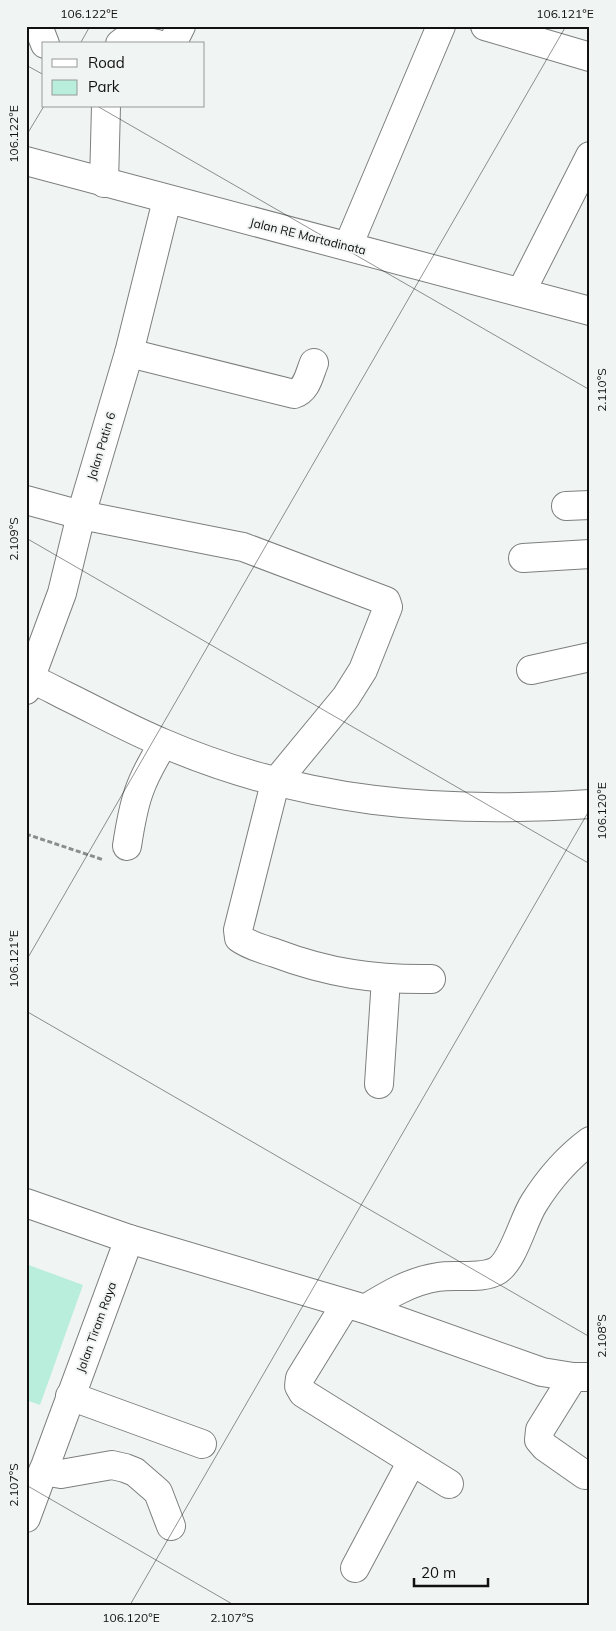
<svg xmlns="http://www.w3.org/2000/svg" width="616" height="1631" viewBox="0 0 616 1631" font-family="Mulish,sans-serif">
  <style>
    .green { fill: #b9eedc }
    .lines { fill: none; stroke-linecap: round; stroke-linejoin: round }
    .minor-casing { stroke: #7c7f7e; stroke-width: 30 }
    .path { stroke: #8b8e8c; stroke-width: 3; stroke-dasharray: 5 2.5; stroke-linecap: butt }
    .minor { stroke: #fff; stroke-width: 28 }
    .ticks { fill: none; stroke: #101110; stroke-width: 1; stroke-opacity: 0.45 }
    .labels { text-anchor: middle; dominant-baseline: central; stroke-width: 4; stroke-linejoin: round; paint-order: stroke }
    .street-label { font-size: 12px; fill: #101110; stroke: #f0f4f2 }
    .neatline { fill: none; stroke: #101110; stroke-width: 2 }
    .ticks-label { font-size: 12px; text-anchor: middle; fill: #101110 }
  </style>
  <rect width="100%" height="100%" fill="#f0f4f2"/>
  <polygon class="green" points="26,1264 83,1285 40,1405 26,1400"/>
  <g class="lines">
    <g class="minor-casing">
      <g id="minor">
        <polyline points="38,26 45,44"/>
        <polyline points="485,26 590,57"/>
        <polyline points="120,44 128,38 157,44"/>
        <polyline points="172,44 181,26"/>
        <polyline points="26,161 590,311"/>
        <polyline points="104,183 106,106"/>
        <polyline points="348,246 441,26"/>
        <polyline points="521,292 590,156"/>
        <path d="M129 353 294 394C307 390 309 375 314 363"/>
        <path d="M26 500 81 515 243 547 386 601 388 607 363 670 346 697 275 783 238 930 239 938C250 946 263 949 275 953 328 973 375 980 431 979"/>
        <polyline points="566,506 590,505"/>
        <polyline points="523,558 590,554"/>
        <polyline points="531,670 590,657"/>
        <path d="M26 678C39 681 52 689 64 695 97 711 129 729 163 743 302 803 440 814 590 804"/>
        <polyline points="26,690 62,593 81,515 129,353 167,200"/>
        <path d="M127 846C134 800 139 783 163 744"/>
        <polyline points="379,1084 386,979"/>
        <polyline points="26,1203 129,1239 365,1309 542,1372 573,1377 590,1377"/>
        <polyline points="345,1305 300,1378 299,1386 303,1393 449,1484"/>
        <path d="M365 1309C388 1295 411 1281 438 1277 455 1274 483 1280 498 1270 514 1259 523 1220 534 1203 549 1179 567 1158 590 1141"/>
        <polyline points="573,1377 540,1430 539,1440 545,1447 585,1475"/>
        <polyline points="70,1396 202,1444"/>
        <polyline points="43,1471 61,1474 112,1465 125,1468 135,1472 158,1492 171,1526"/>
        <polyline points="26,1518 129,1239"/>
        <polyline points="355,1568 412,1461"/>
      </g>
    </g>
    <polyline class="path" points="26,834 104,860"/>
    <use href="#minor" class="minor"/>
  </g>
  <path class="ticks" d="M80 44 90 26M26 65 44 75M97 106 590 390M26 136 44 106M26 538 590 864M26 961 566 26M26 1011 590 1337M26 1485 234 1605M130 1605 590 809"/>
  <g class="labels">
    <g class="street-label">
      <text transform="translate(308 236) rotate(14)">Jalan RE Martadinata</text>
      <text transform="translate(101 446) rotate(-73)">Jalan Patin 6</text>
      <text transform="translate(96 1327) rotate(-70)">Jalan Tiram Raya</text>
    </g>
  </g>
  <rect width="616" height="1631" fill="none" stroke="#f0f4f2" stroke-width="55"/>
  <rect x="42" y="42" width="162" height="65" fill="#f0f4f2" stroke="#969998"/>
  <rect x="52" y="59" width="25" height="8" fill="#ffffff" stroke="#969998"/>
  <text x="88" y="68" font-size="15" fill="#101110">Road</text>
  <rect x="52" y="80" width="25" height="15" fill="#b9eedc" stroke="#969998"/>
  <text x="88" y="92" font-size="15" fill="#101110">Park</text>
  <path d="M414 1578v8h74v-8" fill="none" stroke="#101110" stroke-width="2.5"/>
  <text x="421" y="1578" font-size="15" fill="#101110" stroke="#f0f4f2" stroke-width="4" paint-order="stroke">20 m</text>
  <rect x="28" y="28" width="560" height="1576" class="neatline"/>
  <g class="ticks-label">
    <text x="89" y="18">106.122°E</text>
    <text x="565" y="18">106.121°E</text>
    <text transform="translate(14 134) rotate(-90)" y="4">106.122°E</text>
    <text transform="translate(602 390) rotate(-90)" y="4">2.110°S</text>
    <text transform="translate(14 539) rotate(-90)" y="4">2.109°S</text>
    <text transform="translate(602 811) rotate(-90)" y="4">106.120°E</text>
    <text transform="translate(14 959) rotate(-90)" y="4">106.121°E</text>
    <text transform="translate(602 1336) rotate(-90)" y="4">2.108°S</text>
    <text transform="translate(14 1485) rotate(-90)" y="4">2.107°S</text>
    <text x="131" y="1622">106.120°E</text>
    <text x="232" y="1622">2.107°S</text>
  </g>
</svg>
